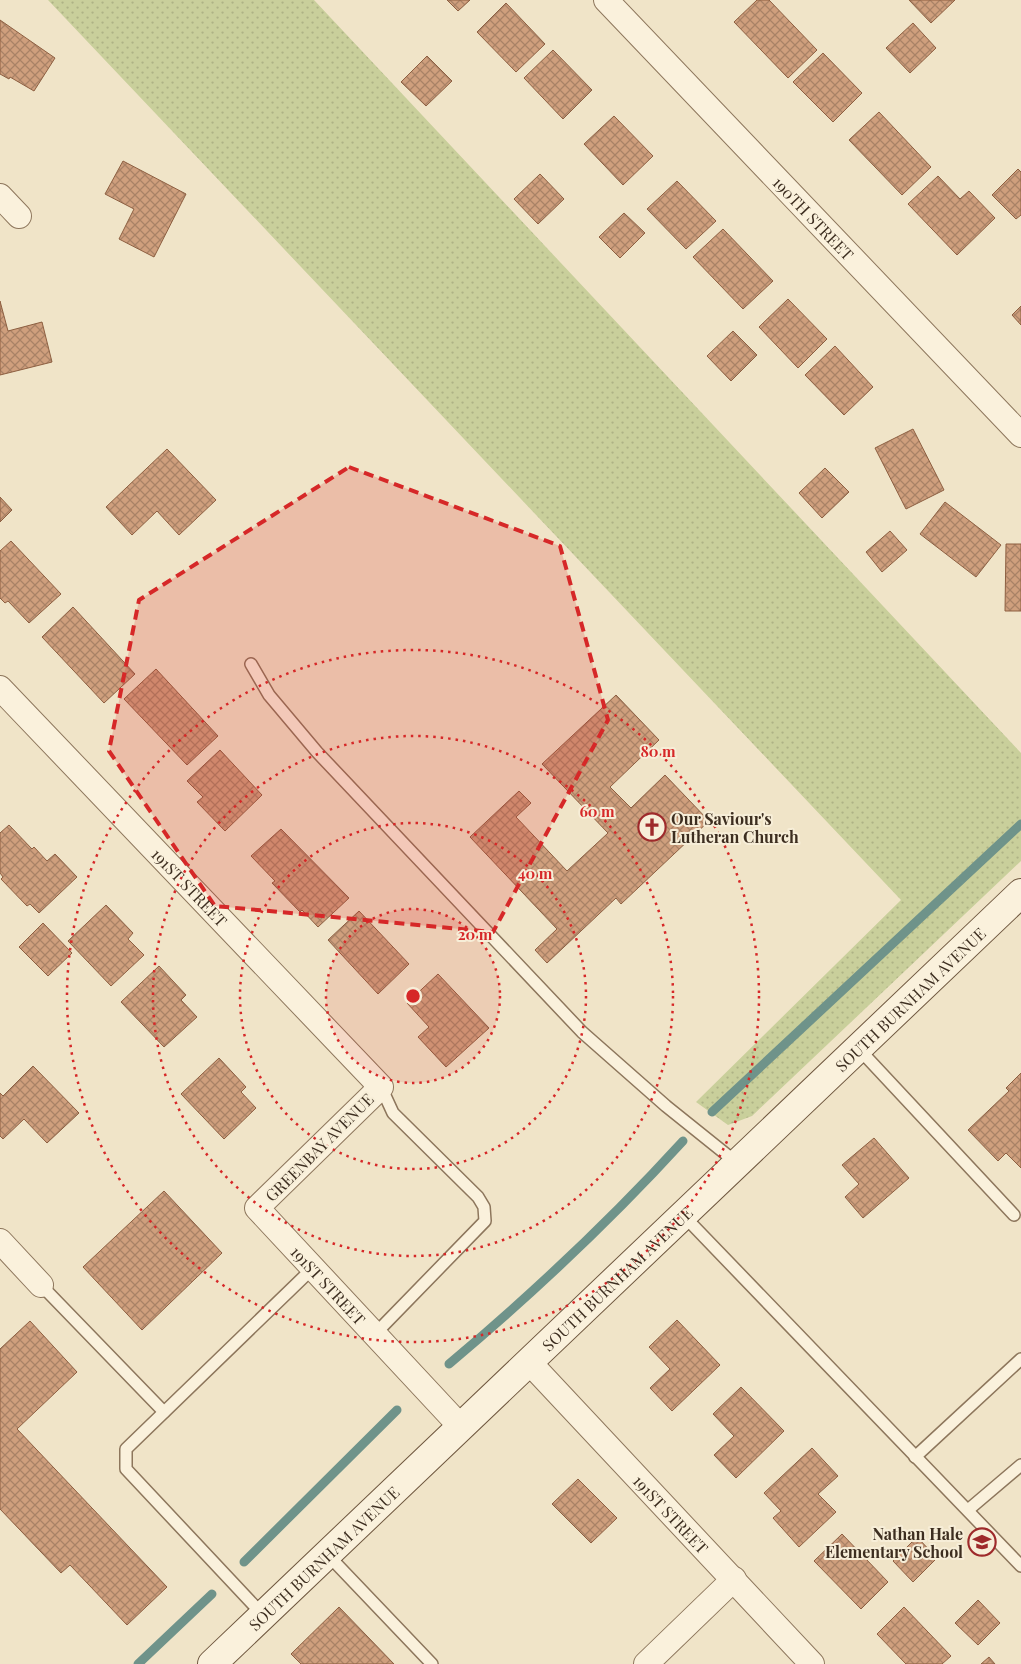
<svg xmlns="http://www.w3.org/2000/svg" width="1021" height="1664" viewBox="0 0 1021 1664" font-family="'Playfair Display',serif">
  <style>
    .grass { fill: url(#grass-dots) }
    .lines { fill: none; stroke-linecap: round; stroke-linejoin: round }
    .stream { stroke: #6f938a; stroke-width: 9 }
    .building { fill: url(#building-cross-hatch); stroke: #8d5f41 }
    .service-casing { stroke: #8d765c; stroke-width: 14 }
    .minor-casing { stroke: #8d765c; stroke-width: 26 }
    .secondary-casing { stroke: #6f573f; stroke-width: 30 }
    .service { stroke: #faf1dc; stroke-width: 11 }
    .minor { stroke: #faf1dc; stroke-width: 24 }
    .secondary { stroke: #faf1dc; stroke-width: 28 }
    .marked { fill: #d62828; fill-opacity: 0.2; stroke: #d62828; stroke-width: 4; stroke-dasharray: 10 6; stroke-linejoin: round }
    .ring { fill: none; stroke: #d62828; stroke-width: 2.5; stroke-dasharray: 2.5 5 }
    .labels { text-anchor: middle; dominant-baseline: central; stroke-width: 4; stroke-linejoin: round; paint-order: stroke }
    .street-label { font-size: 16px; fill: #3d2e20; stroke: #f7eed8 }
    .poi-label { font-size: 16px; font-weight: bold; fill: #3d2e20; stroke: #f7eed8; text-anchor: start }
    .centre { fill: #d62828; stroke: #f7eed8; stroke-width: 2.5 }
    .ring-label { font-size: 15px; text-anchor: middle; font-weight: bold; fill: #d62828; stroke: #f7eed8; stroke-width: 4; stroke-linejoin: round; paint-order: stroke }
  </style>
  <defs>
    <pattern id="grass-dots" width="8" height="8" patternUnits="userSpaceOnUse" patternTransform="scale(1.25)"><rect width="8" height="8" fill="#c9cf9b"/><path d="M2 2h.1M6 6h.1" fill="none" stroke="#aeb285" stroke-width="1.8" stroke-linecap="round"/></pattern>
    <pattern id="building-cross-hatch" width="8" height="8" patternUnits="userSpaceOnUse" patternTransform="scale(1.25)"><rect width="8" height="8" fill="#cf9f7d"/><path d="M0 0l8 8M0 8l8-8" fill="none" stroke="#a98266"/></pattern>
  </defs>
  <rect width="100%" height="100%" fill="#f0e4c8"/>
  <polygon class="grass" points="48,0 314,0 1021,753 1021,861 752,1116 728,1125 696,1102 901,900"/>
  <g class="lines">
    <g class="stream">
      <polyline points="712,1112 1021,824"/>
      <path d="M449 1364C531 1295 610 1221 683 1141"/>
      <polyline points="244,1562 397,1410"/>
      <polyline points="138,1664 212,1594"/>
    </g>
  </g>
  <g class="building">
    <polygon points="447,0 470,0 458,11"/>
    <polygon points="757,0 769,0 817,50 788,78 734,22"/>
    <polygon points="909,0 955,0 931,23"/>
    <polygon points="506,3 545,44 516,72 477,32"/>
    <polygon points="0,20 55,58 34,91 10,77 9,79 0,74"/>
    <polygon points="913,23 936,48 910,73 886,48"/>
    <polygon points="553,50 592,90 563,119 524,78"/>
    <polygon points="823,53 862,93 833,122 793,82"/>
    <polygon points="427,56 452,81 426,106 401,82"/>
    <polygon points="879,112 931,167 902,195 849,140"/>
    <polygon points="614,116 653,156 623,185 584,144"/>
    <polygon points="123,161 186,194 154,257 119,239 134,209 105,194"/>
    <polygon points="1018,169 1021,172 1021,215 1016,219 992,195"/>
    <polygon points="540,174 564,199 538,224 514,199"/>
    <polygon points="938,176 960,199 969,191 995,218 957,255 908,204"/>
    <polygon points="677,181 716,221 686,249 647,209"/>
    <polygon points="624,213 645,233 620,258 599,237"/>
    <polygon points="723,229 773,281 743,309 693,257"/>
    <polygon points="788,299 827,339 798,368 759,327"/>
    <polygon points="0,301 8,331 42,322 52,362 0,375"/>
    <polygon points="1021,306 1021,325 1012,315"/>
    <polygon points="733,331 757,355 731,381 707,356"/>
    <polygon points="835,346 873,387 844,415 805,375"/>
    <polygon points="913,429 944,490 906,509 875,448"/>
    <polygon points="167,449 216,500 179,535 157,511 132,535 106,507"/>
    <polygon points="825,468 849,492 822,518 799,493"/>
    <polygon points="0,497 12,510 0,522"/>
    <polygon points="945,502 1001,545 976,577 920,534"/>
    <polygon points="890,531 907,550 882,572 866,552"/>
    <polygon points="11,541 61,594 29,623 8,601 5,603 0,598 0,551"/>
    <polygon points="1006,544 1021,544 1021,611 1005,611"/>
    <polygon points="73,607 135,674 104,703 42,637"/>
    <polygon points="156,669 218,736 187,765 124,699"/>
    <polygon points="616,695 659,740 610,787 631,808 665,775 709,821 621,904 616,898 547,963 535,950 557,929 470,837 519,791 531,803 516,817 567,871 608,833 542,764"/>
    <polygon points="220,750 262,795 225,831 197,802 203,797 187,781"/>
    <polygon points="9,825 32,849 34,847 47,861 55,854 77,877 39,913 30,904 27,906 1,879 3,877 0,873 0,833"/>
    <polygon points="281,829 349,898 318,927 302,910 300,912 272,883 275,881 251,856"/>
    <polygon points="106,905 133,933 128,939 144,955 111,986 68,941"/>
    <polygon points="359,911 409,964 378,994 328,940"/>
    <polygon points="43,923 72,953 48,976 19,947"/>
    <polygon points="159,966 186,995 181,1000 197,1017 164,1047 121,1002"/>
    <polygon points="438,974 489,1028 446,1067 418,1037 429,1027 407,1003"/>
    <polygon points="219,1058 246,1087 241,1092 256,1108 224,1139 181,1094"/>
    <polygon points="33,1066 79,1113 47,1143 24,1119 3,1139 0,1136 0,1093 3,1096"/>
    <polygon points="1021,1073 1021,1168 1006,1153 998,1161 968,1130 1009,1091 1006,1088"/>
    <polygon points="874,1138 909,1178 863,1218 845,1197 859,1184 842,1165"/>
    <polygon points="164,1191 222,1253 142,1330 83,1267"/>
    <polygon points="677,1320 720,1365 672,1411 650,1388 670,1369 649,1347"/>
    <polygon points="30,1321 77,1372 17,1429 167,1587 127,1625 70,1565 61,1573 0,1509 0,1349"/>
    <polygon points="741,1387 784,1431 736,1478 714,1455 734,1436 713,1414"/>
    <polygon points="812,1448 838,1476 818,1494 836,1512 799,1547 773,1518 781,1511 764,1493"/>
    <polygon points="578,1479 617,1518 591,1543 552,1504"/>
    <polygon points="842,1534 888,1582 861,1609 814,1561"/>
    <polygon points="917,1537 937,1558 913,1582 893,1561"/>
    <polygon points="978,1600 1000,1623 978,1645 955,1623"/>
    <polygon points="339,1607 394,1664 301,1664 291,1654"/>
    <polygon points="904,1607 951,1656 942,1664 906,1664 877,1634"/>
    <polygon points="989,1657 995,1664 981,1664"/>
  </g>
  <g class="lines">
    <g class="service-casing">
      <g id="service">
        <polyline points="251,664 269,695 317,752 582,1032 666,1106 737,1163"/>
        <polyline points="858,1048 1014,1215"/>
        <polyline points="683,1215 1021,1566"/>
        <polyline points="41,1285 164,1412"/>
        <polyline points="375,1334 485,1221 484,1207 478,1197 393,1113 381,1087"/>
        <polyline points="915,1457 1021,1359"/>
        <polyline points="968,1510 1021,1465"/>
        <polyline points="327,1554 432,1664"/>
        <polyline points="263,1615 126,1469 126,1449 313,1268"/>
      </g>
    </g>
    <g class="minor-casing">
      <g id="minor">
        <path id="s1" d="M606 0 1021 435"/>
        <polyline points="0,196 19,216"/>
        <path id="s2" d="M0 688 381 1087 257 1208 461 1427"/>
        <polyline points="0,1241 41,1285"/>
        <path id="s3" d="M529 1362 812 1664"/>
        <polyline points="646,1664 734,1579"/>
      </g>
    </g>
    <g class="secondary-casing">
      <g id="secondary">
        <path id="s4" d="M212 1664 1021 893"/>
      </g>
    </g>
    <use href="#service" class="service"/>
    <use href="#minor" class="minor"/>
    <use href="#secondary" class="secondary"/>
  </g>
  <path class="marked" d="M349 467 560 546 608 720 493 932 215 906 109 751 139 600Z"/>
  <circle cx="413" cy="996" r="87" fill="#d62828" fill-opacity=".12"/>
  <g class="ring">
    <circle cx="413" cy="996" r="87"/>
    <circle cx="413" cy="996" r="173"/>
    <circle cx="413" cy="996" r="260"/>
    <circle cx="413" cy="996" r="346"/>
  </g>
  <defs>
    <g id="church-ring" transform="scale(1.4375)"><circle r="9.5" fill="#f7eed8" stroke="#9e2a2b" stroke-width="1.5"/><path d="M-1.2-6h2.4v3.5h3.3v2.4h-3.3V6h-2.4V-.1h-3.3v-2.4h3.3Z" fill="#9e2a2b"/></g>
    <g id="school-ring" transform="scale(1.4375)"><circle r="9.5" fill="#f7eed8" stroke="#9e2a2b" stroke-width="1.5"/><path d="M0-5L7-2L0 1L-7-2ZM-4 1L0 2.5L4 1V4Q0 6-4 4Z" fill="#9e2a2b"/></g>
  </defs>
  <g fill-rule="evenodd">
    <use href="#church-ring" x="652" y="827"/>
    <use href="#school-ring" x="982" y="1542"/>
  </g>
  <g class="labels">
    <g class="street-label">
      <text stroke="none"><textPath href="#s1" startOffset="301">190TH STREET</textPath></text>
      <text stroke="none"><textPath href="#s2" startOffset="275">191ST STREET</textPath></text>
      <text stroke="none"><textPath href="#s4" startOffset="964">SOUTH BURNHAM AVENUE</textPath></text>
      <text transform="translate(319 1147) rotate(-45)">GREENBAY AVENUE</text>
      <text stroke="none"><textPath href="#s4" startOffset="559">SOUTH BURNHAM AVENUE</textPath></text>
      <text stroke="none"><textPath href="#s2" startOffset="830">191ST STREET</textPath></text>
      <text stroke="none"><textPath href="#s3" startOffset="208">191ST STREET</textPath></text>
      <text stroke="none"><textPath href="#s4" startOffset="154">SOUTH BURNHAM AVENUE</textPath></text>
    </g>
    <g class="poi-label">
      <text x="671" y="818">Our Saviour's<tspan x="671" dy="18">Lutheran Church</tspan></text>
      <text x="963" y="1533" text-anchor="end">Nathan Hale<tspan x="963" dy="18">Elementary School</tspan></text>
    </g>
  </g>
  <circle cx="413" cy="996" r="8" class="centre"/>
  <g class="ring-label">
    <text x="658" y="757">80 m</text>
    <text x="597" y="817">60 m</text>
    <text x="535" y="879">40 m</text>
    <text x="475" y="940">20 m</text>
  </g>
</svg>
